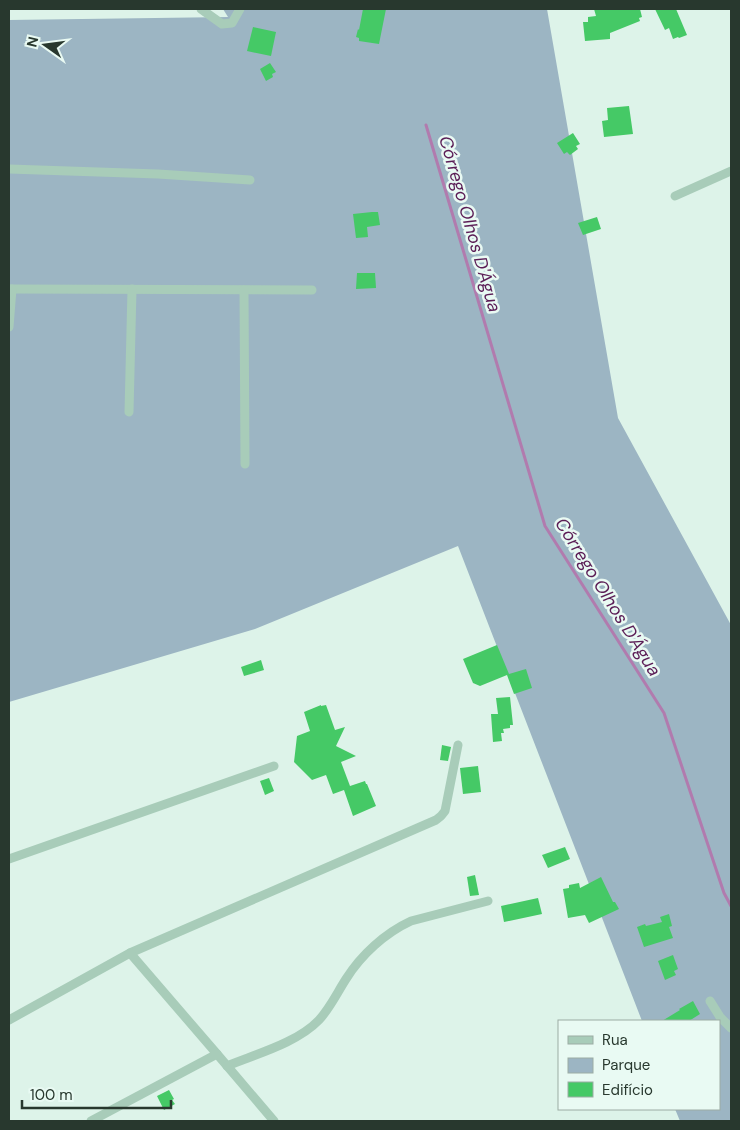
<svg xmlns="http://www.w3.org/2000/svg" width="740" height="1130" viewBox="0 0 740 1130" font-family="'DM Sans',sans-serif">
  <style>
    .green { fill: #9cb5c3 }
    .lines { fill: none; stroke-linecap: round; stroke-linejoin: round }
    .stream { stroke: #b17bae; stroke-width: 3 }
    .building { fill: #45c966 }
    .street { stroke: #a8ccb9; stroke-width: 9 }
    .labels { text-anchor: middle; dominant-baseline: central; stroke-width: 5; stroke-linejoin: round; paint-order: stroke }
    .water-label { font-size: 18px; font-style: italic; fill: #5b1d56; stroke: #e9faf3 }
  </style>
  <rect width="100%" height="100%" fill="#ddf3e9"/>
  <polygon class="green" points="223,9 547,9 618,418 731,625 731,1121 680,1121 675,1109 719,1109 719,1021 642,1021 458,546 255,629 9,702 9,20 228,17"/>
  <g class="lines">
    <polyline class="stream" points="426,125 545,526 664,713 724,893 731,906"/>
  </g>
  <g class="building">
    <polygon points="363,9 386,9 379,44 359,41 359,38 356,37 358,29 359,30"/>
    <polygon points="594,9 640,9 642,17 639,18 640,21 610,33 610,39 585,41 583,22 588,22 588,17 596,16"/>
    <polygon points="655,9 676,9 687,35 679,38 678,37 673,39 669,28 665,30"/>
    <polygon points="253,27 276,32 271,56 247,51"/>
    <polygon points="270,63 276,72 272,74 273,77 266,81 260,69"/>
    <polygon points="629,106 633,134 604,137 602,121 608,120 607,108"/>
    <polygon points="573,133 580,144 576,146 578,149 570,155 567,152 564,154 557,143"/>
    <polygon points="372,212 378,212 380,225 367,227 368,237 356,238 353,214"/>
    <polygon points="597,217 601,229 583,235 578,223"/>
    <polygon points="357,273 375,273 376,288 356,289"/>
    <polygon points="497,645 509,674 526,669 532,688 514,694 507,675 480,686 473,683 463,659"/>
    <polygon points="261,660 264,670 244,676 241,667"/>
    <polygon points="510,697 513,725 510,725 510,728 503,729 504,733 501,733 502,741 493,742 491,714 498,714 496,698"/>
    <polygon points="321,705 321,706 326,705 335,730 345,727 336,746 356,756 341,762 350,786 365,781 366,784 367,784 376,806 353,816 344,790 333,794 326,775 312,780 294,762 297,736 310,731 304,712"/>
    <polygon points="442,745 451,747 448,761 440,760"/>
    <polygon points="478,766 481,792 463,794 460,768"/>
    <polygon points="269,778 274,791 265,795 260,781"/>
    <polygon points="565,847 570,859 548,868 542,855"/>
    <polygon points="475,875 479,895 470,896 467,877"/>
    <polygon points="601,877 613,902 615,902 619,909 589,923 585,915 568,918 563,889 569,888 569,885 579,883 580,888"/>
    <polygon points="538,898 542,914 504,922 501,906"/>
    <polygon points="669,914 672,926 669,927 673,938 644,947 637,927 645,924 646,926 662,922 660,917"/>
    <polygon points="673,955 678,969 674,971 676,975 665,980 658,961"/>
    <polygon points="693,1001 700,1014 689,1021 662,1021 680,1010 679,1009"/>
    <polygon points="169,1090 174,1099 172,1100 175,1104 164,1110 157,1096"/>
  </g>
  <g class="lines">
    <g class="street">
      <polyline points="201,9 222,24 232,23 240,9"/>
      <polyline points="9,169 158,174 250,180"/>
      <polyline points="675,196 731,171"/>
      <polyline points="9,289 312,290"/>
      <polyline points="244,290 245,464"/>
      <polyline points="9,327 12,289"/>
      <polyline points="129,412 132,289"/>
      <polyline points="9,859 274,766"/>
      <polyline points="710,1001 720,1017 731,1028"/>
      <polyline points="9,1020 130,953 436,820 441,816 445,811 458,745"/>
      <polyline points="217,1054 274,1121"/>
      <path d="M227 1066C256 1054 297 1043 319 1020 330 1008 337 993 346 979 361 955 385 933 411 921L488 901"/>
      <polyline points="91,1121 217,1054 130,953"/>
    </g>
  </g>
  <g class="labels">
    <g class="water-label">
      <text transform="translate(470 224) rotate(74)">Córrego Olhos D'Água</text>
      <text transform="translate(608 597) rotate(58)">Córrego Olhos D'Água</text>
    </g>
  </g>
  <rect width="740" height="1130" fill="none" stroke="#28382e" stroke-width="20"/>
  <rect x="558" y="1020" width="162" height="90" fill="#e9faf3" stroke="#9caca4"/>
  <rect x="568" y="1036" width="25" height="8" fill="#a8ccb9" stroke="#9caca4"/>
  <text x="602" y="1045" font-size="15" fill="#28382e">Rua</text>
  <rect x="568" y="1058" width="25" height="15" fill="#9cb5c3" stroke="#9caca4"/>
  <text x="602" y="1070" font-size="15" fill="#28382e">Parque</text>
  <rect x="568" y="1082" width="25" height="15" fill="#45c966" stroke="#9caca4"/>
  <text x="602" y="1095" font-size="15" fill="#28382e">Edifício</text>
  <g transform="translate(45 45) rotate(284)" stroke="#e9faf3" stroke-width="4" paint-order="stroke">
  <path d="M0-4L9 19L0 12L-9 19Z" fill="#28382e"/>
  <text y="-8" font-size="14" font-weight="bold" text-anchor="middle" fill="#28382e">N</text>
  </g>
  <path d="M22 1100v8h149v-8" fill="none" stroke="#28382e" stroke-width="2.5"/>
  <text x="30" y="1100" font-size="15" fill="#28382e" stroke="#e9faf3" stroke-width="4" paint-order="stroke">100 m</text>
</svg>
